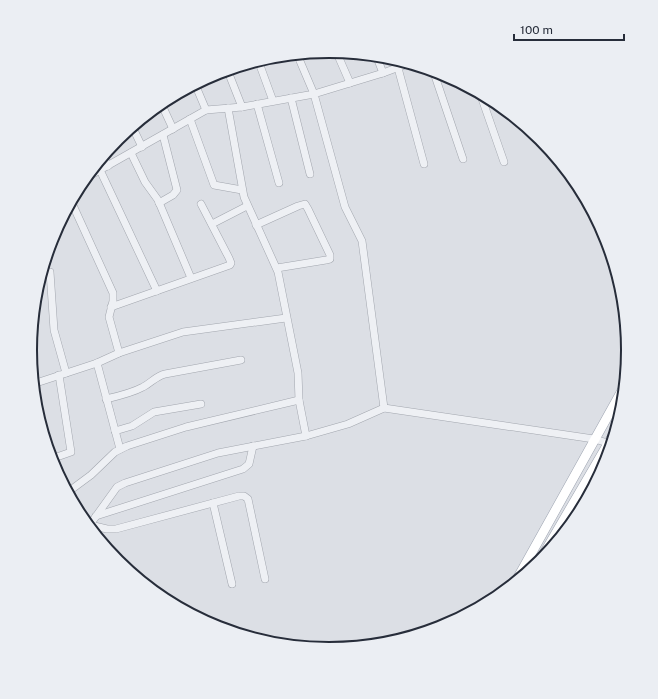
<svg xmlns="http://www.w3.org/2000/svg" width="658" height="699" viewBox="0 0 658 699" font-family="'Public Sans',sans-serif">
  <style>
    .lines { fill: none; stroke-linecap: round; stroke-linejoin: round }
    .minor-casing { stroke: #a2a6ae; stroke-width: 8 }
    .major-casing { stroke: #9ca3b0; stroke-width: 10 }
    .minor { stroke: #eef0f4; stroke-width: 7 }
    .major { stroke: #fff; stroke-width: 9 }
    .rim { fill: none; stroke: #272d3a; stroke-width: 2 }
  </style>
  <rect width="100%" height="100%" fill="#dcdfe5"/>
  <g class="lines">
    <g class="minor-casing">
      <g id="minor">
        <polyline points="336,51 350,83"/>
        <polyline points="376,55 383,73"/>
        <polyline points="258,60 273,101"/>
        <polyline points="398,68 424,164"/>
        <polyline points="227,69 242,107"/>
        <polyline points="433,70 463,159"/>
        <polyline points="195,84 206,110"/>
        <polyline points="480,93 504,162"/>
        <polyline points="291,98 310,174"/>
        <polyline points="161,103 173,129"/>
        <polyline points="257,104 279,183"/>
        <polyline points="228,108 244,197 278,272 298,373 299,400 306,436"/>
        <polyline points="190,119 214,185 242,190"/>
        <polyline points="132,126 142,147"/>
        <polyline points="131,153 145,182 158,200 191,278"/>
        <polyline points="103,156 108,166"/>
        <polyline points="100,170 157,291"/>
        <polyline points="84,179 206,110 242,107 314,94 297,54"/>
        <polyline points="71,201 113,293 113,301 109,317 119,353"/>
        <polyline points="159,203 173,195 177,190 163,135"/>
        <polyline points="212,224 247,206"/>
        <polyline points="256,225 298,206 305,204 308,209 330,255 330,259 326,260 277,268"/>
        <polyline points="50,272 54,330 66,373"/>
        <polyline points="111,307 230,265 231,263 229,258 201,204"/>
        <polyline points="97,363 120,449"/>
        <polyline points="33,384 97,363 119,353 183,332 286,318"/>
        <path d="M106 399C119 396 132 393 143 387 151 383 156 376 165 374L241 360"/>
        <polyline points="384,408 362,241 345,207 314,94 383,73 410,63"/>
        <polyline points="115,431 132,426 154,412 201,404"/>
        <polyline points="51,459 71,452 59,375"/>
        <polyline points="68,492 91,475 115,452 127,446 186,427 299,400"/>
        <polyline points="213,503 232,584"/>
        <polyline points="96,516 243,469 249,464 253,446"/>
        <polyline points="90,525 107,529 116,529 239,496 244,496 248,499 265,579"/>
        <polyline points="89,526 117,487 125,483 218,453 306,436 348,424 384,408 594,439 608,443"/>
      </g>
    </g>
    <g class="major-casing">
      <g id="major">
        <polyline points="539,562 616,430"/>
        <polyline points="516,581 624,387"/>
      </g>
    </g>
    <use href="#minor" class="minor"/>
    <use href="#major" class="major"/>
  </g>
  <path d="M0 0H658V699H0ZM37 350a292 292 0 1 1 584 0a292 292 0 1 1-584 0Z" fill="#ebeef3" fill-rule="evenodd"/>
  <path class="rim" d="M37 350a292 292 0 1 1 584 0a292 292 0 1 1-584 0Z"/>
  <path d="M514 34v6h110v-6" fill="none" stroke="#272d3a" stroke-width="2"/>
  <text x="520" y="34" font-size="12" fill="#272d3a" stroke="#ebeef3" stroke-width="3" paint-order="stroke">100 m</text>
</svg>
